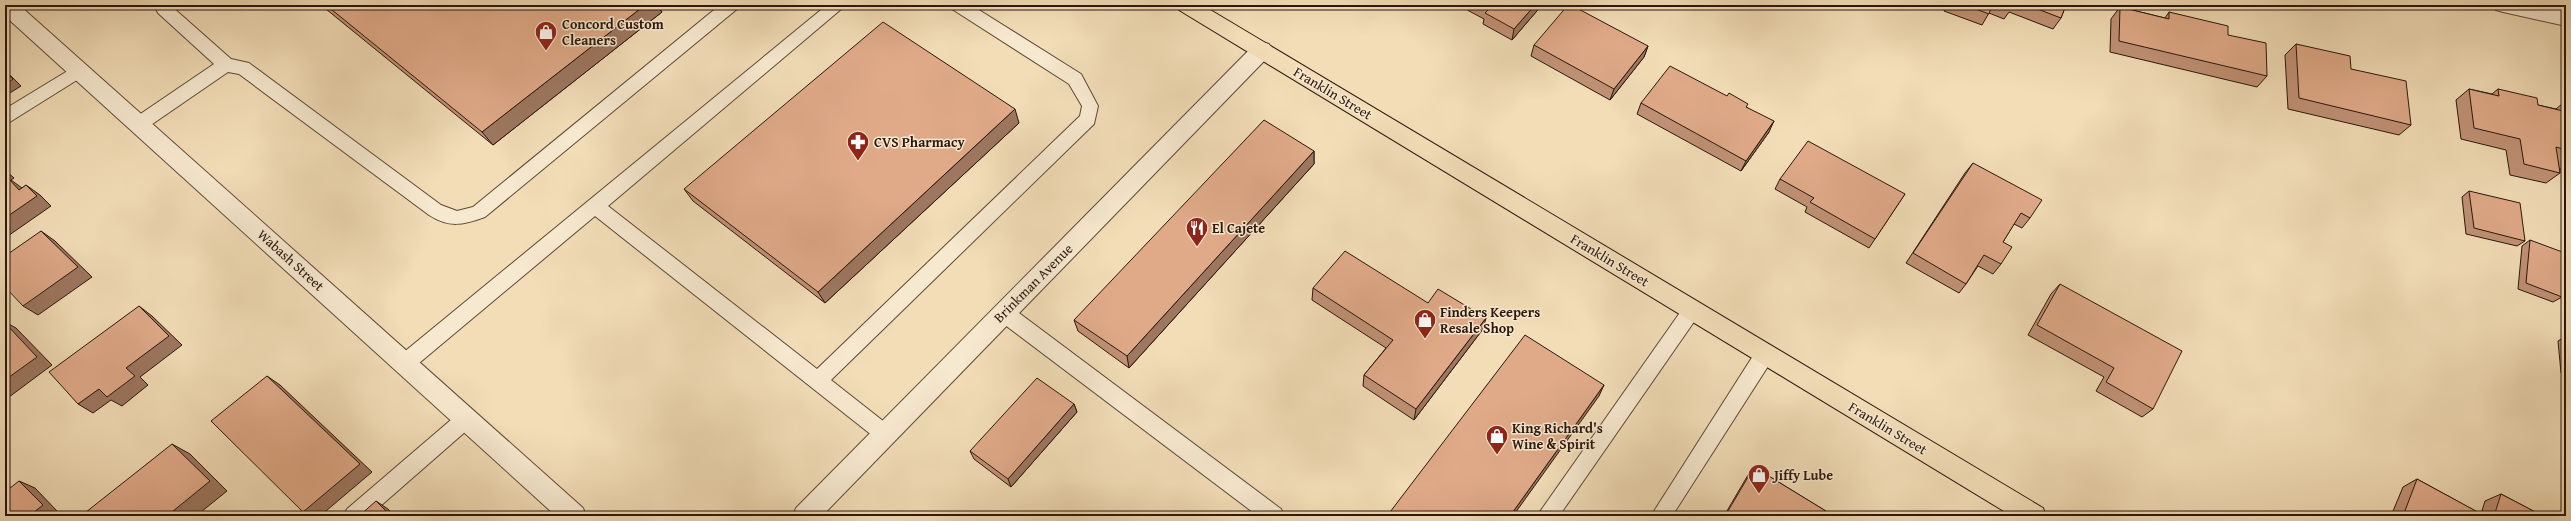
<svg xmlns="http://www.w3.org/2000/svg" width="2571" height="521" viewBox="0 0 2571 521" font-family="'Gentium Book Plus',serif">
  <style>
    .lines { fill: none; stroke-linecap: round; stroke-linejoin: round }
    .lane-casing { stroke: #5d4837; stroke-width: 2 }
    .street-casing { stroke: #5d4837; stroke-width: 2 }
    .primary-casing { stroke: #2b160c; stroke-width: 2 }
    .lane { fill: #f7e9d0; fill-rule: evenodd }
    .street { fill: #f7e9d0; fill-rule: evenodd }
    .primary { fill: #f2ddb7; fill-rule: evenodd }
    .wall { fill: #c19276; stroke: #2b160c }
    .shaded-wall { fill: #9d7760; stroke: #2b160c }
    .building { fill: #e0aa89; stroke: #2b160c }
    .labels { text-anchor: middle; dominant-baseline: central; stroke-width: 3; stroke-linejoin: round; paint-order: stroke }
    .poi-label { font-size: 14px; font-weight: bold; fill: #2b160c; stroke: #f7e9d0; text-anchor: start }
    .street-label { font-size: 14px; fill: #2b160c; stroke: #f7e9d0 }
  </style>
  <rect width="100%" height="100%" fill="#f2ddb7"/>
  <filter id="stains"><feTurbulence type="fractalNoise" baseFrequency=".005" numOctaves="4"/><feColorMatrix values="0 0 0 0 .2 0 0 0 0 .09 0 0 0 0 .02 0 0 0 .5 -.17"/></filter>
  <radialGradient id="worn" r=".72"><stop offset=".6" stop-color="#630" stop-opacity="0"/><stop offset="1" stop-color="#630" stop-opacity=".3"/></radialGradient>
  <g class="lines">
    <g class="lane-casing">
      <g id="lane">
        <path d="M158 5H170L231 59 249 63 441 205 457 211 473 207 720 5H739L737 9 485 217C463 225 449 228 429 215L239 74 228 72 145 129 139 131 133 129 131 124 133 119 214 64 158 13 156 9Z"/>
        <polygon points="827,5 846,5 608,206 817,369 1080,116 1082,106 1069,84 952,9 950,5 971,5 1081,74 1098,106 1094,124 831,380 892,428 895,434 892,440 885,443 878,440 595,216 412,369 405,371 398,369 396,363 398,357"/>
        <polygon points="79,64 85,65 87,70 85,75 5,125 5,109"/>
        <polygon points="1692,302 1698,304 1701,310 1698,316 1559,516 1537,516 1686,304"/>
        <polygon points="1004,305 1011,307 1281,509 1284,516 1258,516 997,319 995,313 997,307"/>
        <polygon points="1765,346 1772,348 1774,354 1772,360 1672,516 1651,516 1758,348"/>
        <polygon points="466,410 473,413 476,419 473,425 369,516 344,516 347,509 459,413"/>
      </g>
    </g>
    <g class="street-casing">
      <g id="street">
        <polygon points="5,5 19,5 583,508 586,516 556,516 5,16"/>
        <polygon points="2493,5 2539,5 2566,10 2566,26 2503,12 2496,10"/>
        <polygon points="1262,42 1269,44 1272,50 1269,56 822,516 793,516 796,508 1255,44"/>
      </g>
    </g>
    <g class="primary-casing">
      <polygon id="primary" points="1176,5 1202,5 2043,508 2046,516 2012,516 1179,10"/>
    </g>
    <use href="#lane" class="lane"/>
    <use href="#street" class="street"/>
    <use href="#primary" class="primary"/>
  </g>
  <g class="wall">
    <polygon points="321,5 657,5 662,12 493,145"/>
    <polygon points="1458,5 1542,5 1512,40 1483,24 1484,19"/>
    <polygon points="1946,5 2066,5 2061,18 2053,29 2009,12 2004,19 1989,13 1982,25 1944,11"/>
    <polygon points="2120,7 2165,18 2169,12 2228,35 2267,76 2257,87 2110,52 2111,19"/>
    <polygon points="2296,44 2351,69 2411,125 2399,135 2288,109 2285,55"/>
    <polygon points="1534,45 1648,46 1644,57 1610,100 1531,56"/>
    <polygon points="2469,89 2492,94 2498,89 2538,105 2556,109 2562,104 2566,105 2566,170 2560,169 2560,173 2546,183 2510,175 2506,150 2461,139 2456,100"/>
    <polygon points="1641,103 1747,107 1769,132 1741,171 1637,114"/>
    <polygon points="1019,123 825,303 693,201 684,189"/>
    <polygon points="1314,151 1314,164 1129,368 1078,331 1074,320"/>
    <polygon points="1973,163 2030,218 2022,228 2014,224 2003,242 2001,264 1993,274 1978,266 1966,284 1959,293 1906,263 1965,173"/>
    <polygon points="1780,179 1905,194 1869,248 1805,212 1807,207 1775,189"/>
    <polygon points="2469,191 2525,241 2517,246 2466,234 2462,197"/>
    <polygon points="2530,240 2562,297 2553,302 2518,289 2522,246"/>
    <polygon points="2060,284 2153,409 2142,417 2096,391 2104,377 2028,335 2051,294"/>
    <polygon points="1313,288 1428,303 1483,329 1414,420 1363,386 1364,375 1386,348 1312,300"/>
    <polygon points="2566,336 2566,374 2561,373 2558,341"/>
    <polygon points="1074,404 1077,412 1011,487 974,459 970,451"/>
    <polygon points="1754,467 1834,516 1724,516 1748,475"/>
    <polygon points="2417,479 2481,514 2485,501 2501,494 2543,516 2391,516 2403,487"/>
  </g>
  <g class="shaded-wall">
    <polygon points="645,5 657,5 662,12 493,145 482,132"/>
    <polygon points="1535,5 1542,5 1512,40 1514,29"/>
    <polygon points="1648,46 1644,57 1610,100 1614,89"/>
    <polygon points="5,70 21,86 5,96"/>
    <polygon points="1015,109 1019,123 825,303 818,292"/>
    <polygon points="1774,121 1769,132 1741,171 1746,161"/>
    <polygon points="1314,151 1314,164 1129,368 1127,356"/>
    <polygon points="5,170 14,178 11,180 22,188 26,185 40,195 51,206 5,238"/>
    <polygon points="41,231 55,241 92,277 38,315 23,306"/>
    <polygon points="139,306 152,316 182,345 140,377 148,385 122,406 111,400 93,413 78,404 126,368"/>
    <polygon points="1486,318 1483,329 1414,420 1416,409"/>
    <polygon points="5,322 16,328 52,365 5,400"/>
    <polygon points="267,376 280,385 372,472 320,516 310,516 303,512"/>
    <polygon points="1604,385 1599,396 1513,516 1510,516"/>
    <polygon points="1074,404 1077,412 1011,487 1008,479"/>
    <polygon points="172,444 190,454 227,491 196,516 167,516"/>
    <polygon points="19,481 35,488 58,512 54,516 29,516"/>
    <polygon points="376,501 388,509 395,516 391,516"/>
  </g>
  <g class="building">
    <polygon points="326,5 645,5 482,132"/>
    <polygon points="1481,5 1535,5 1514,29 1485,13 1489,9"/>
    <polygon points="1568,5 1571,5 1648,46 1614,89 1534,45"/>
    <polygon points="1965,5 1992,5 1989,14"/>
    <polygon points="2004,5 2013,5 2012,8"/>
    <polygon points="2027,5 2066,5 2061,18"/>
    <polygon points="2120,7 2169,19 2169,12 2228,26 2228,35 2266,43 2267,76 2119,41"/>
    <polygon points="883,22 1015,109 818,292 684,189"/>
    <polygon points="2296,44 2350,56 2351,69 2406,81 2411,125 2299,98"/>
    <polygon points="1670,66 1727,96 1729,93 1748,104 1746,107 1774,121 1746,161 1641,103"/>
    <polygon points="5,72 13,79 5,85"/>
    <polygon points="2469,89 2499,96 2498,89 2537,98 2538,105 2563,111 2562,104 2566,105 2566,150 2556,147 2560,173 2524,164 2520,139 2474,128"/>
    <polygon points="1264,120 1314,151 1127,356 1074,320"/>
    <polygon points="1808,141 1905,194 1875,239 1810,202 1814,198 1780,179"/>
    <polygon points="1973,163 2042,200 2030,218 2021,213 2003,242 2012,247 2001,264 1984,255 1966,284 1913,253"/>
    <polygon points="8,178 19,190 26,185 37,196 5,218 5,180"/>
    <polygon points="2469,191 2520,203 2525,241 2474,228"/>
    <polygon points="41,231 78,267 23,306 5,287 5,256"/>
    <polygon points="2530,240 2565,253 2562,297 2526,283"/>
    <polygon points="1345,251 1428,303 1438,289 1486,318 1416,409 1364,375 1393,340 1313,288"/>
    <polygon points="2060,284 2182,351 2153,409 2106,382 2114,368 2037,325"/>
    <polygon points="139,306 169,336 126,368 135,376 107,397 99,389 78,404 49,372"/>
    <polygon points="5,323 37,357 5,380"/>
    <polygon points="1525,335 1604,385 1510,516 1387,516"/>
    <polygon points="267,376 360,464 303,512 211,421"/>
    <polygon points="1037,378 1074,404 1008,479 970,451"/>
    <polygon points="172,444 210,481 167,516 81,516"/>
    <polygon points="1754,467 1834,516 1725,516"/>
    <polygon points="2417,479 2485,516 2403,516"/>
    <polygon points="19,481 43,505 29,516 5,516 5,492"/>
    <polygon points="2501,494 2543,516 2494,516"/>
    <polygon points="376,501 391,516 359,516"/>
    <polygon points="905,511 910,516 900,516"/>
  </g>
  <defs>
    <g id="shop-pin" transform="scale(1.15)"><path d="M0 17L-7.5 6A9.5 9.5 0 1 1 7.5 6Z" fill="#8f2418" stroke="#f7e9d0"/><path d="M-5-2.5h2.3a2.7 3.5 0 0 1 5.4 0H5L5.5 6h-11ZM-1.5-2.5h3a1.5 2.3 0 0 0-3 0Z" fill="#fff"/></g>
    <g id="pharmacy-pin" transform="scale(1.15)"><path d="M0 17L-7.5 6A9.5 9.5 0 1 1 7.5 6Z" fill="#8f2418" stroke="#f7e9d0"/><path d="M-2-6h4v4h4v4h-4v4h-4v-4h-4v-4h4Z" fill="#fff"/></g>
    <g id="restaurant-pin" transform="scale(1.15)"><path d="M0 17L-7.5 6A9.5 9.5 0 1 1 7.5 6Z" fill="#8f2418" stroke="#f7e9d0"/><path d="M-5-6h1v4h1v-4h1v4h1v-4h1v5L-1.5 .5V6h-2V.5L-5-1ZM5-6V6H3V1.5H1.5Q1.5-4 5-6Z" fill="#fff"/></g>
  </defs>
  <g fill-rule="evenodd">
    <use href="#shop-pin" x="546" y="32"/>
    <use href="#pharmacy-pin" x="858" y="142"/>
    <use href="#restaurant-pin" x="1197" y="228"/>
    <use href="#shop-pin" x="1425" y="320"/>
    <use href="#shop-pin" x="1497" y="436"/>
    <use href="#shop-pin" x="1759" y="475"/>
  </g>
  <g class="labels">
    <g class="poi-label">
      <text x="562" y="24">Concord Custom<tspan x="562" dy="16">Cleaners</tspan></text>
      <text x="874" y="142">CVS Pharmacy</text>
      <text x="1212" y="228">El Cajete</text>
      <text x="1440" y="312">Finders Keepers<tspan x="1440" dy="16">Resale Shop</tspan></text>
      <text x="1512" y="428">King Richard's<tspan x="1512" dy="16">Wine &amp; Spirit</tspan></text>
      <text x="1774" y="475">Jiffy Lube</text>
    </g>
    <g class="street-label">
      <text transform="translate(1333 93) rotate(31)">Franklin Street</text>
      <text transform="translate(291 260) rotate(42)">Wabash Street</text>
      <text transform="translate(1610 260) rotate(31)">Franklin Street</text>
      <text transform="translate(1033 283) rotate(-45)">Brinkman Avenue</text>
      <text transform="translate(1888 428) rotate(31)">Franklin Street</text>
    </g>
  </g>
  <rect width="2571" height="521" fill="none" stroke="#f2ddb7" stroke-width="20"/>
  <rect x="6" y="6" width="2559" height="509" fill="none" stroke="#2b160c" stroke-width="2"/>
  <rect x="10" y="10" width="2551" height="501" fill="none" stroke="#2b160c"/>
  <rect width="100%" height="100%" filter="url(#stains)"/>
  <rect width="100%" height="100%" fill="url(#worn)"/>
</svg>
